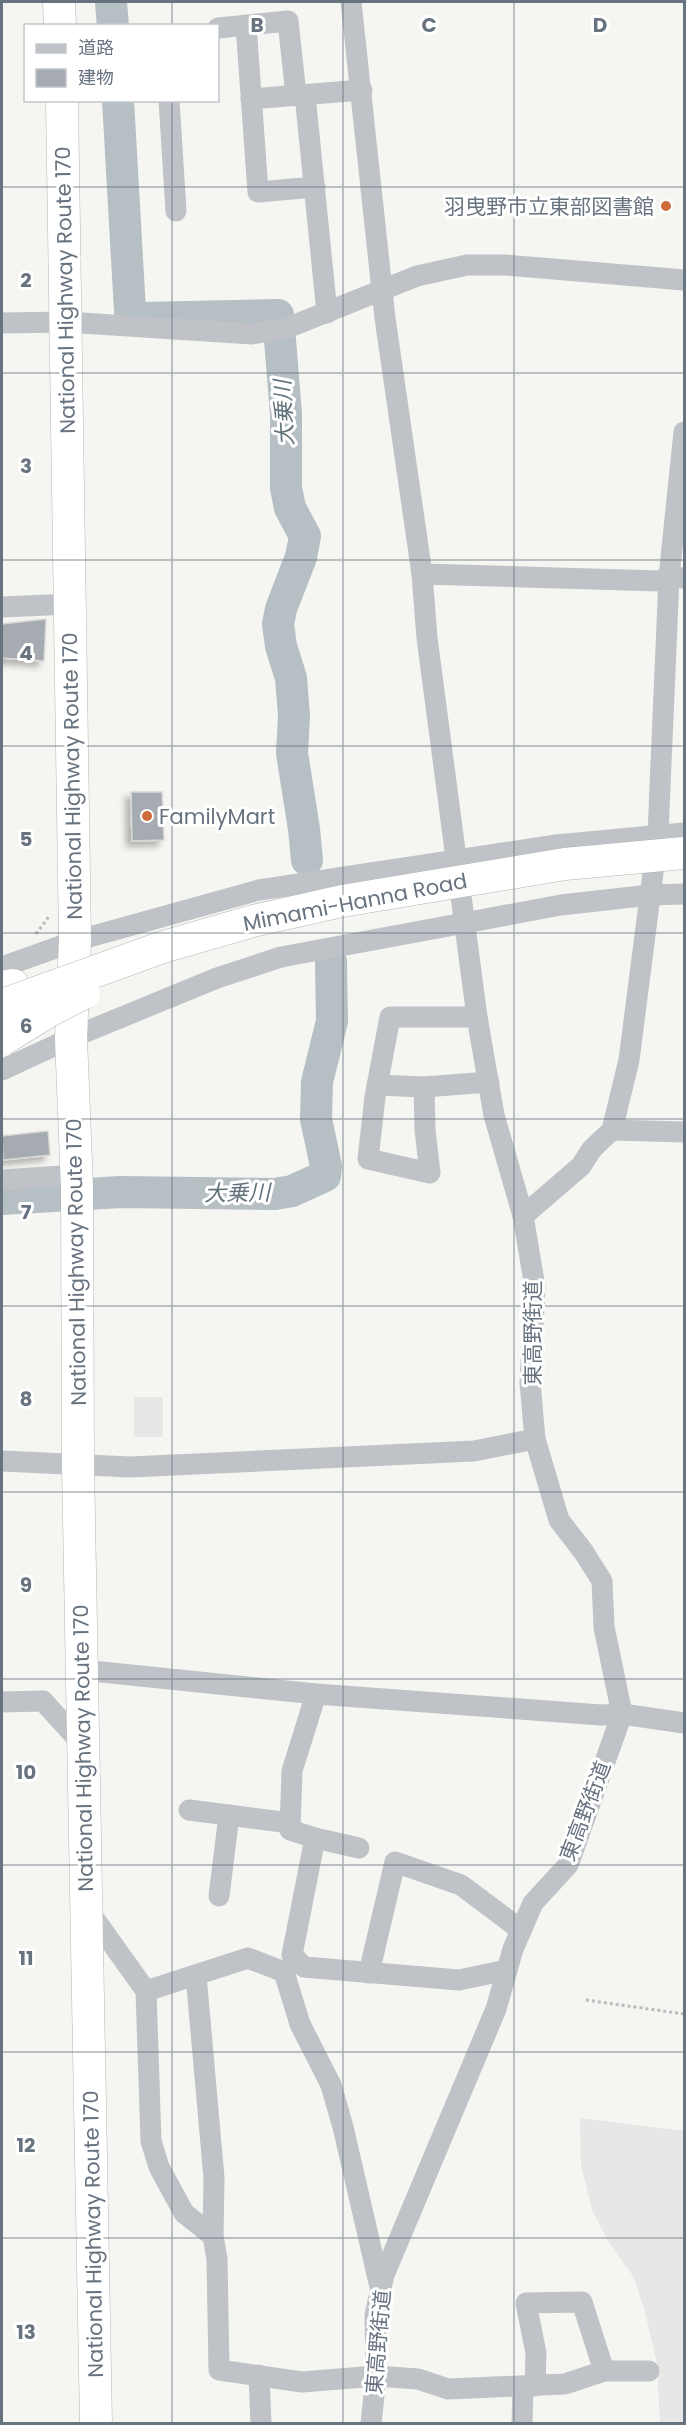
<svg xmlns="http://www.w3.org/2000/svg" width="686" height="2425" viewBox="0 0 686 2425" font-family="Poppins,'Noto Sans JP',sans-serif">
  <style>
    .built { fill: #e6e7e6 }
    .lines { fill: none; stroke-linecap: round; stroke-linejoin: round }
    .river { stroke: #b6bfc4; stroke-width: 32 }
    .building { fill: #a5abb1; stroke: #d7d7d5; stroke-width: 1.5; filter: url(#shadow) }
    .highway-casing { stroke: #b2b5b8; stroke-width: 33 }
    .path { stroke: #b9bbbe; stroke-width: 3; stroke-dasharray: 3 3; stroke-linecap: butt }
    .minor { stroke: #bfc2c6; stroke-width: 21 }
    .highway { stroke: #fff; stroke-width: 32 }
    .highway-bridge-casing { stroke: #b2b5b8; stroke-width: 33; stroke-linecap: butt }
    .highway-bridge { stroke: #fff; stroke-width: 32 }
    .grid { fill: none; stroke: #687380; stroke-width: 1.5; stroke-opacity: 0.55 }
    .poi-dot { fill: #ce6b3a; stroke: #fff; stroke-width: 2 }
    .labels { text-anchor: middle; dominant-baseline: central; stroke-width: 6; stroke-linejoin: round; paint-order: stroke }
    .poi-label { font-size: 21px; fill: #687380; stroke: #fff; text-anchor: end }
    .street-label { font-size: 21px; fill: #687380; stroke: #fff }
    .water-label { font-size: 22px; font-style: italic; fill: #63737c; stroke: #fff }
    .grid-label { font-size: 20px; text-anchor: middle; font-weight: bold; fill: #687380; stroke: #fff; stroke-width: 6; stroke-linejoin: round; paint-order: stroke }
  </style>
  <defs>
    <filter id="shadow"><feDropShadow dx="-5.5" dy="5.5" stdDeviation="3" flood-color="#0004"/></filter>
  </defs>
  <rect width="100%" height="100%" fill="#f5f5f2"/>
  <g class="built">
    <rect x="134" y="1397" width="29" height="40"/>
    <polygon points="580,2118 684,2131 684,2423 660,2423 657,2363 644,2308 633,2276 608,2241 593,2212 581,2166"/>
  </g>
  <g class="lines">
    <g class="river">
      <polyline points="111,2 113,26"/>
      <polyline points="118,100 130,311 142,318 278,315 286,414 286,488 290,508 305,536 301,557 281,609 278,624 281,646 291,678 294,716 292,753 304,829 307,860"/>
      <polyline points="2,1199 121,1192 275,1194 292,1191 325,1176 326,1166 316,1119 317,1082 332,1021 331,962"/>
    </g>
  </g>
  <g class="building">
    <polygon points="46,619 44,661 2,658 2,624"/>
    <polygon points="131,792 162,792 164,840 132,841"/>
    <polygon points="48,1131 50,1155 3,1160 2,1136"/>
  </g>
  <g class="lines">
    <g class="highway-casing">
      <g id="highway">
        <polyline points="59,2 60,26"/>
        <polyline points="62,100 75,941 71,1038 77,1186 78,1465 96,2424"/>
        <polyline points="2,987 13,985"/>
      </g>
    </g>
    <g class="path">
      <polyline points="36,934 50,915"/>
      <polyline points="586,2000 684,2014"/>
    </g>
    <g class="minor">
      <polyline points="351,2 385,318 422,574 427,638 477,1017 494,1115 523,1216 535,1287 530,1382 535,1439 559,1520 583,1551 602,1581 604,1627 622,1714 568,1865 533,1903 513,1949 496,2009 384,2275 375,2315 376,2376 371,2424"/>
      <polyline points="246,25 258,192 315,187"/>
      <polyline points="218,28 288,21 296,95"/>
      <polyline points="305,95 327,313"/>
      <polyline points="251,99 362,90"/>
      <polyline points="169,100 176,211"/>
      <polyline points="2,323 66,322 252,334 287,328 417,276 467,265 505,265 684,280"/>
      <polyline points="422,574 659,581 669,577 684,578"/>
      <polyline points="2,607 70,604"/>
      <polyline points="2,967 75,941 259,890 556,845 684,833"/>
      <polyline points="2,1070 71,1038 217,978 281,957 561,905 650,895 684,894"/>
      <polyline points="377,1085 424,1087 489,1082"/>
      <polyline points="424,1087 425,1130 430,1173 368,1159 375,1097 390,1017 477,1017"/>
      <polyline points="612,1130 684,1132"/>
      <polyline points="2,1180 76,1175"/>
      <polyline points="523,1216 581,1166 592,1149 612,1130 629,1060 658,834 669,577 684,432"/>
      <polyline points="2,1461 130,1467 474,1451 535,1439"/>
      <polyline points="82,1670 316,1694 601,1715 622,1714 684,1723"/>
      <polyline points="316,1694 292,1771 290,1830 315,1838 292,1955 304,1967 459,1980 507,1970"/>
      <polyline points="2,1702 43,1701 83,1745"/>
      <polyline points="189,1810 290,1823"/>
      <polyline points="315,1838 359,1848"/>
      <polyline points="219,1896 229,1815"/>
      <polyline points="86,1907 146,1991 151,2141 159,2167 184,2213 213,2236"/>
      <polyline points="369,1973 395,1862 461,1885 521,1930"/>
      <polyline points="196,1975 214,2178 213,2236 217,2259 219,2370 302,2382 376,2376 418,2379 448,2389 565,2384 604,2371 649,2371"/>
      <polyline points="146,1991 248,1958 284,1972 300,2024 331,2085 343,2127 380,2287"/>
      <polyline points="259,2375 261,2424"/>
      <polyline points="535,2386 536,2353 526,2303 582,2302 604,2371"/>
      <polyline points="522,2424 523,2387"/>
    </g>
    <use href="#highway" class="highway"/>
    <g class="highway-bridge-casing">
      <g id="highway-bridge">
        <polyline points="2,1005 163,947 253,921 342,901 565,864 684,853"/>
        <polyline points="2,1040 49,1011 84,993"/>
      </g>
    </g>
    <use href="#highway-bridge" class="highway-bridge"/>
  </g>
  <path class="grid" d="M172 2V26M343 2V2424M514 2V2424M172 100V2424M2 187H684M2 373H684M2 560H684M2 746H684M2 933H684M2 1119H684M2 1306H684M2 1492H684M2 1679H684M2 1865H684M2 2052H684M2 2238H684"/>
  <g class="poi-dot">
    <circle cx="666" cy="206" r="6"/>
    <circle cx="147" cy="816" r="6"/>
  </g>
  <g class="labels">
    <g class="poi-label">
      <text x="654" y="206">羽曳野市立東部図書館</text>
      <text x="159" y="816" text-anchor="start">FamilyMart</text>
    </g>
    <g class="street-label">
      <text transform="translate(65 290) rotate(-91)">National Highway Route 170</text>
      <text transform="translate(72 776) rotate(-91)">National Highway Route 170</text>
      <text transform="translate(355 902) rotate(-11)">Mimami-Hanna Road</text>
      <text transform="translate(76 1262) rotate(-91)">National Highway Route 170</text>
      <text transform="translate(532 1333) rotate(-90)">東高野街道</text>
      <text transform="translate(83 1748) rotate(-91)">National Highway Route 170</text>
      <text transform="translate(585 1811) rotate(-69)">東高野街道</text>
      <text transform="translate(93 2234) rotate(-91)">National Highway Route 170</text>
      <text transform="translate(378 2342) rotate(-85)">東高野街道</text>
    </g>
    <g class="water-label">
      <text transform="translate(284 413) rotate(-93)">大乗川</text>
      <text transform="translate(237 1193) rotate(-1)">大乗川</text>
    </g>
  </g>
  <g class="grid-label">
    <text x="257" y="32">B</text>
    <text x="429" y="32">C</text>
    <text x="600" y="32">D</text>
    <text x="26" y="287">2</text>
    <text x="26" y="473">3</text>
    <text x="26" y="660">4</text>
    <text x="26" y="846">5</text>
    <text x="26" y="1033">6</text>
    <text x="26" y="1219">7</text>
    <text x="26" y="1406">8</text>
    <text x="26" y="1592">9</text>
    <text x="26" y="1779">10</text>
    <text x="26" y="1965">11</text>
    <text x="26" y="2152">12</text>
    <text x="26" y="2339">13</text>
  </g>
  <rect width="686" height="2425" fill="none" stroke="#687380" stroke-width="6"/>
  <rect x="24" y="24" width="195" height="78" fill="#ffffff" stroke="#c3c7cc" stroke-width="1.5"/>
  <rect x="36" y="44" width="30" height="9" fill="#bfc2c6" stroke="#c3c7cc" stroke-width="1.5"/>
  <text x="78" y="54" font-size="18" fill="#687380">道路</text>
  <rect x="36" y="69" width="30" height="18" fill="#a5abb1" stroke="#c3c7cc" stroke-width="1.5"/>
  <text x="78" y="84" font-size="18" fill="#687380">建物</text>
</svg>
